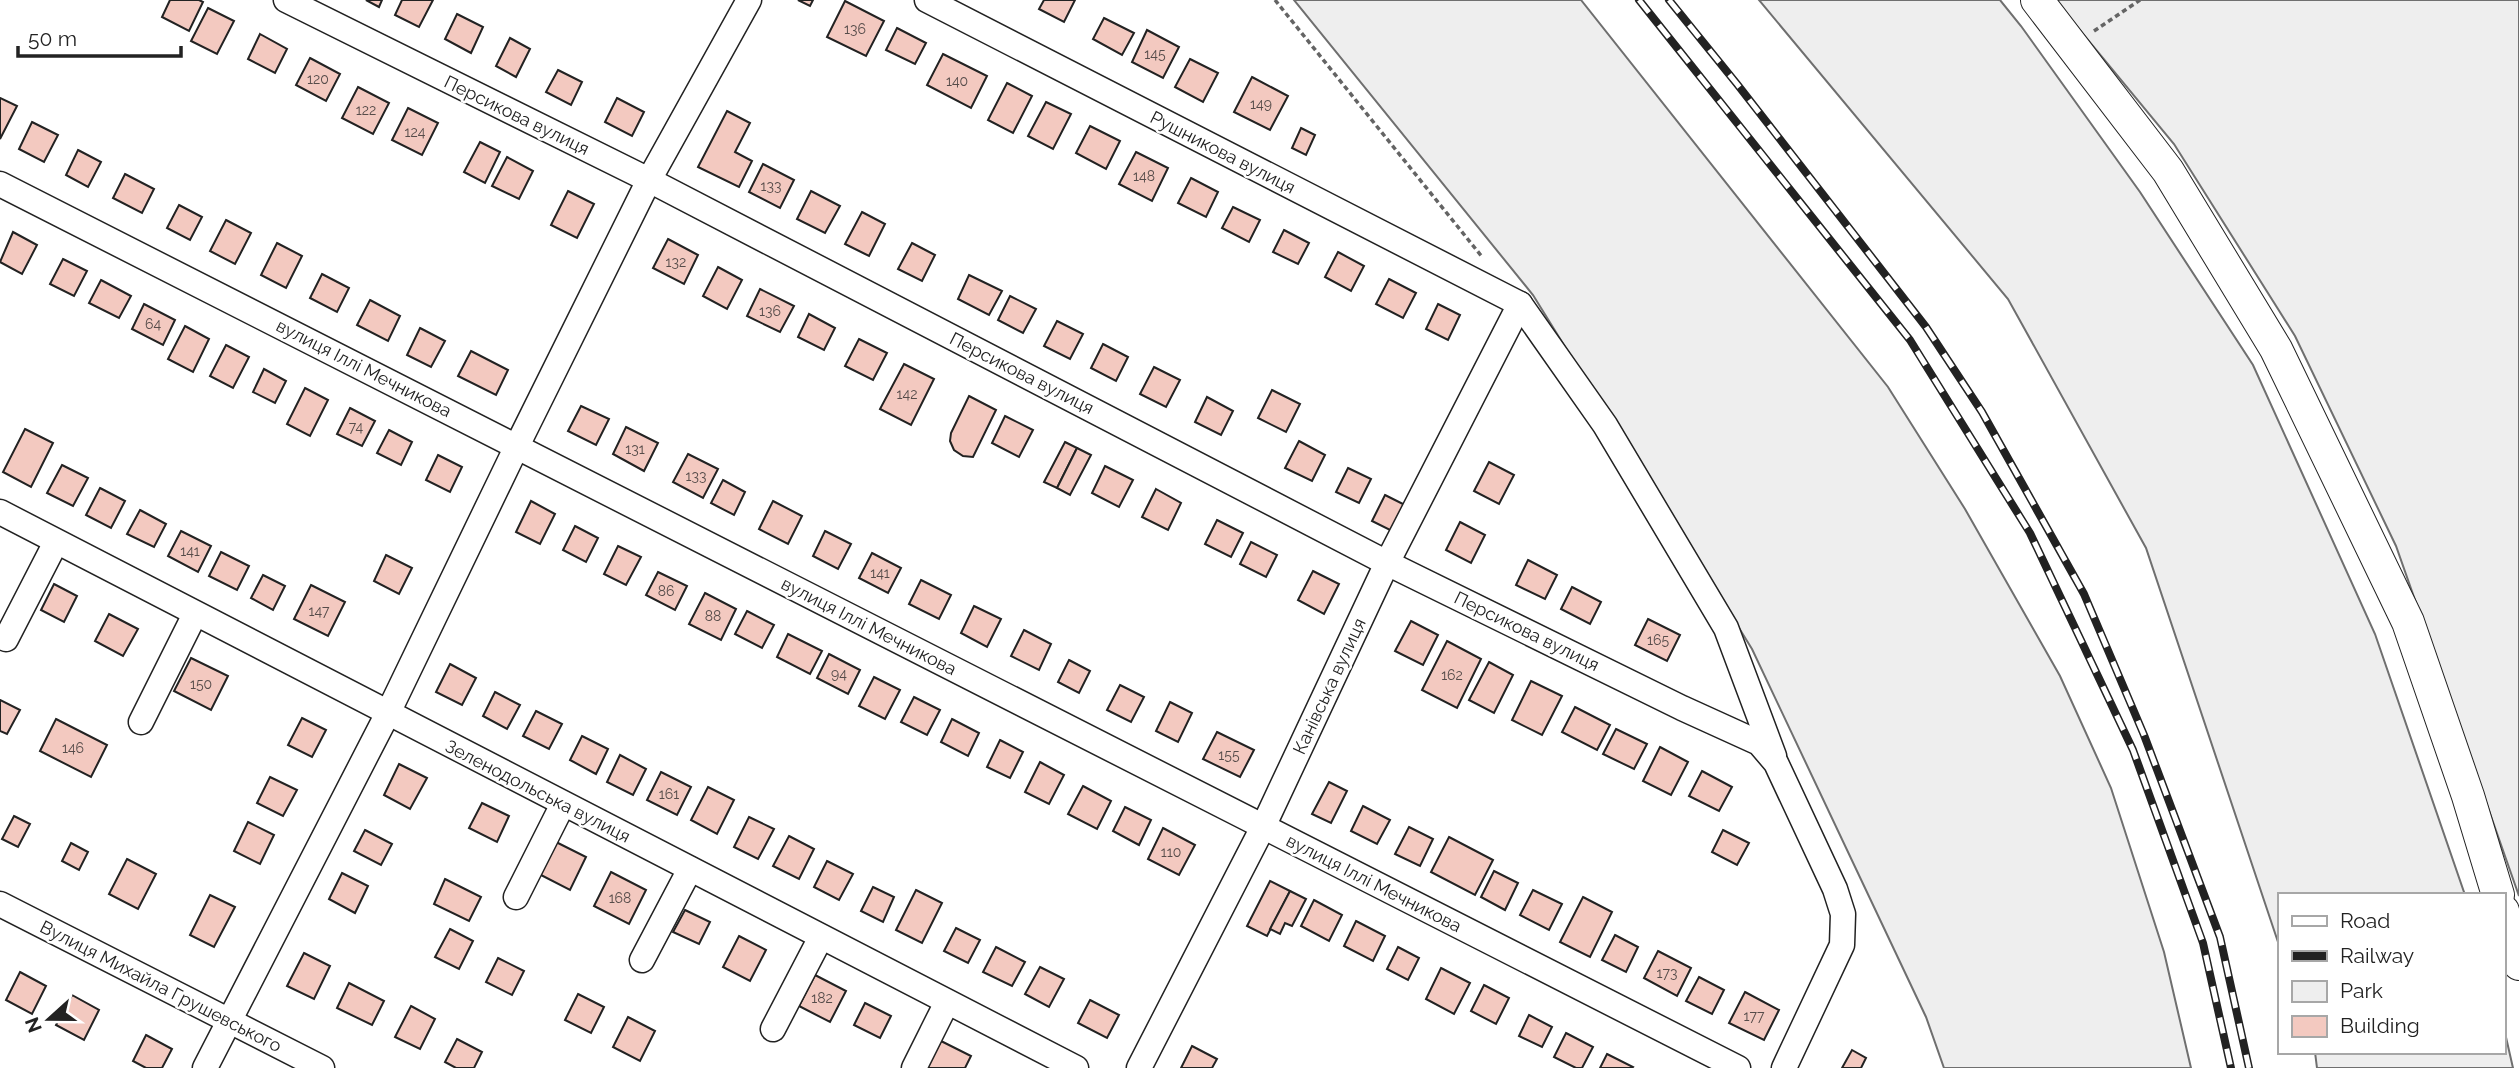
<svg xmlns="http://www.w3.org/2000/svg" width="2519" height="1068" viewBox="0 0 2519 1068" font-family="Raleway,sans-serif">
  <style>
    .green { fill: #eee; stroke: #6f6f6f; stroke-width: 2 }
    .building { fill: #f3c9c0; stroke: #222; stroke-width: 2 }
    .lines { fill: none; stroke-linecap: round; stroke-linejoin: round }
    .minor-casing { stroke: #222; stroke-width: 27 }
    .major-casing { stroke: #222; stroke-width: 34 }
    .path { stroke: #646464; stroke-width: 3.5; stroke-dasharray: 5 3.5; stroke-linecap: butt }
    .minor { stroke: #fff; stroke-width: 24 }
    .major { stroke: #fff; stroke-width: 32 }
    .rail-casing { stroke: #222; stroke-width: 8 }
    .rail { stroke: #fff; stroke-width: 5; stroke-dasharray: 16; stroke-linecap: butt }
    .labels { text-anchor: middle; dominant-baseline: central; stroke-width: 5; stroke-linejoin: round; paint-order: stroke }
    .number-label { font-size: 14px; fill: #564c4a }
    .street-label { font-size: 18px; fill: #222; stroke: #fff }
  </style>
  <rect width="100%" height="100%" fill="#fff"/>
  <g class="green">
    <polygon points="1294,0 1581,0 1888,387 1965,509 2060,676 2111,788 2164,952 2191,1068 1944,1068 1926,1017 1752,649 1533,295"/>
    <polygon points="1759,0 2000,0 2021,26 2140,192 2253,365 2375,634 2465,895 2279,895 2279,945 2146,548 2008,299"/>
    <polygon points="2055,0 2519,0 2519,896 2396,546 2295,336 2174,144"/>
    <polygon points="2503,1024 2513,1068 2317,1068 2315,1052 2503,1052"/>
  </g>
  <g class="building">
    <polygon points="170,0 199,0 203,2 189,31 162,17"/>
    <polygon points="366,0 382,0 379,7"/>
    <polygon points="402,0 433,0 419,27 395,15"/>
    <polygon points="798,0 813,0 810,6"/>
    <polygon points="1044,0 1075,0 1064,22 1039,9"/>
    <polygon points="845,1 884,21 866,56 827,37"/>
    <polygon points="208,8 234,21 217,54 191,41"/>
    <polygon points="457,14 483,27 471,53 445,39"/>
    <polygon points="1104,18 1134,33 1122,55 1093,39"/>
    <polygon points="897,28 926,43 915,64 886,50"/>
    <polygon points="1147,30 1179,47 1163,78 1132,62"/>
    <polygon points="260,34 287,49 275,73 248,59"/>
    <polygon points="510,38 530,49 516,77 496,66"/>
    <polygon points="943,54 987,76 971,108 927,85"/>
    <polygon points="310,58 340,74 326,101 296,85"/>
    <polygon points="1190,59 1218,73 1203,102 1175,87"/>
    <polygon points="558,70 582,82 571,105 546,92"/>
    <polygon points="1252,77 1288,96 1270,130 1234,112"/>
    <polygon points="1007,83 1032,96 1013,133 988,120"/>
    <polygon points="358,87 389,103 373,134 342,118"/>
    <polygon points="0,98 17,106 0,139"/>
    <polygon points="617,98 644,112 632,136 605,122"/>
    <polygon points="1046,102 1071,114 1053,149 1028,136"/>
    <polygon points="408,108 438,123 422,155 392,140"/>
    <polygon points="727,111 750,123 735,152 752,161 739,187 698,167"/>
    <polygon points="32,122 58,135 44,162 19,149"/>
    <polygon points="1090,126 1120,141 1106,169 1076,153"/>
    <polygon points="1301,128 1315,135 1306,155 1292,148"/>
    <polygon points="480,142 500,152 485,183 464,172"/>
    <polygon points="78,150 101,162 88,187 66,175"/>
    <polygon points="1136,152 1168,168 1152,201 1119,184"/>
    <polygon points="507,157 533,171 519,199 492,186"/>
    <polygon points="763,164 794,180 780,208 749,192"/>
    <polygon points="125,174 154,189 142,213 113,198"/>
    <polygon points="1191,178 1218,192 1206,217 1178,203"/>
    <polygon points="568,191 594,204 577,238 551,225"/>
    <polygon points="811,191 840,206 825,233 797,219"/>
    <polygon points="179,205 202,217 190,240 167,228"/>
    <polygon points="1233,207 1260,220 1249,242 1222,228"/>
    <polygon points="862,212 885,224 869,256 845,244"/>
    <polygon points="226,220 251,233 235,264 210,251"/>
    <polygon points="1284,230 1309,243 1298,264 1273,252"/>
    <polygon points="13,232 37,245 22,274 0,262"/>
    <polygon points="668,239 698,255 684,284 653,268"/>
    <polygon points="277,243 302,256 286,288 261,275"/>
    <polygon points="912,243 935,255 922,281 898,269"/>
    <polygon points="1338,252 1364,266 1351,291 1325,277"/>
    <polygon points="63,259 87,271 74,296 50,284"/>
    <polygon points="718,267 742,280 727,309 703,296"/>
    <polygon points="322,274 349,288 337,312 310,298"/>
    <polygon points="969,275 1002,291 989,315 958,299"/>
    <polygon points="1389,279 1416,293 1403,318 1376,304"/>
    <polygon points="101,280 131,296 119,318 89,303"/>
    <polygon points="760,289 794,306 780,332 747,316"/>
    <polygon points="1010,296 1036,309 1023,333 998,320"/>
    <polygon points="370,300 400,316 388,341 357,325"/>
    <polygon points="144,304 175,320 163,345 132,329"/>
    <polygon points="1438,304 1460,315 1448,340 1426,329"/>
    <polygon points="809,314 835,328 824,350 798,337"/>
    <polygon points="1057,321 1083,334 1070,359 1044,346"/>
    <polygon points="185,326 209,339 193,372 168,359"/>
    <polygon points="420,328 445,341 431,367 407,355"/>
    <polygon points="859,339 887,353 873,380 845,366"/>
    <polygon points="1103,344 1128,357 1116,381 1091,368"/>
    <polygon points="226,345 249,357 233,388 210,376"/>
    <polygon points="471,351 508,370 496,395 458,376"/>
    <polygon points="904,364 934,379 911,425 880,409"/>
    <polygon points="1154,367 1180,380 1166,407 1140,394"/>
    <polygon points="264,369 286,381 275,403 253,392"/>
    <polygon points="305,388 328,400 310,436 287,424"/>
    <polygon points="1272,390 1300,404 1286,432 1258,418"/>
    <polygon points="969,396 996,410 973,457 963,456 954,450 950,441 951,433"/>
    <polygon points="1207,397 1233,411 1221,435 1195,422"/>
    <polygon points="581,406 609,419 596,445 568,431"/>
    <polygon points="350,408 375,421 362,446 337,434"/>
    <polygon points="1005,416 1033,430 1019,457 992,443"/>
    <polygon points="626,427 658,443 644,471 613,454"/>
    <polygon points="25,429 53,443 31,487 3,472"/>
    <polygon points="389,430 412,442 401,465 377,453"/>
    <polygon points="1299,441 1325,455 1312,481 1285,468"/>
    <polygon points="1065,442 1077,448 1057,488 1044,482"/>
    <polygon points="1077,448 1091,455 1070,495 1057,488"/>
    <polygon points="688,454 718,469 703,498 673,482"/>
    <polygon points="438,455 462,467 450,492 426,480"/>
    <polygon points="1489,462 1514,475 1499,504 1474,491"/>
    <polygon points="62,465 88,478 73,506 47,493"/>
    <polygon points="1105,466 1133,480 1119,507 1092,493"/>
    <polygon points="1348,468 1371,479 1359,503 1336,492"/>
    <polygon points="723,480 745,492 734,515 711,503"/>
    <polygon points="100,488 125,501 111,528 86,515"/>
    <polygon points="1156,489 1181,503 1168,530 1142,517"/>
    <polygon points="1385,495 1405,505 1392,531 1372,521"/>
    <polygon points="531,501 555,514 540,544 516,532"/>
    <polygon points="773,501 802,516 788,544 759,529"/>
    <polygon points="140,510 166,524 154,547 127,534"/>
    <polygon points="1217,520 1243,533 1231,557 1205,544"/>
    <polygon points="1460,522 1485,535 1471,563 1446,550"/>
    <polygon points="575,526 598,538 586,562 563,550"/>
    <polygon points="181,531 211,546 198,572 168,556"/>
    <polygon points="825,531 851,544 838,569 813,556"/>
    <polygon points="1251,542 1277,555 1266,577 1240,564"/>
    <polygon points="618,546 641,557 626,585 604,574"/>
    <polygon points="221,552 249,566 237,590 209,576"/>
    <polygon points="872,553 901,568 888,593 859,578"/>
    <polygon points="386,555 412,568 399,594 374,581"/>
    <polygon points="1528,560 1557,575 1545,599 1516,585"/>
    <polygon points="1313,571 1339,584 1324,614 1298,600"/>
    <polygon points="658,572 687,586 675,610 646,595"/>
    <polygon points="263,575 285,586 273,610 251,598"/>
    <polygon points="921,580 951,595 939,619 909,604"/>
    <polygon points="54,584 77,596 64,622 41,610"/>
    <polygon points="311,585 345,602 328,636 294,619"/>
    <polygon points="1572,587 1601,602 1590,624 1561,609"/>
    <polygon points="705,593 736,609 721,640 689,624"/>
    <polygon points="974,606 1001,619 987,647 961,633"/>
    <polygon points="747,611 774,625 762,648 735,634"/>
    <polygon points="109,614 138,629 123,656 95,641"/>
    <polygon points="1648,619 1680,635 1667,661 1635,645"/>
    <polygon points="1411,621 1438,635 1423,665 1395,651"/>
    <polygon points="1024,630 1051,644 1039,670 1011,656"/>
    <polygon points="788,634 822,651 810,674 777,657"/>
    <polygon points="1447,641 1481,659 1457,708 1422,690"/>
    <polygon points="829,654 860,670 848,694 817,678"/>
    <polygon points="191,658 228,676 211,710 174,691"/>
    <polygon points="1069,660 1090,671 1079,693 1058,682"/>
    <polygon points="1489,662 1513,675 1494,713 1469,700"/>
    <polygon points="450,664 476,678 462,705 436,692"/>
    <polygon points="874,677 900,690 885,719 859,706"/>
    <polygon points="1531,681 1562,696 1542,735 1512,720"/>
    <polygon points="1120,685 1144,697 1131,722 1107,710"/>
    <polygon points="495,692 520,705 507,729 483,716"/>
    <polygon points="914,697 940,710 927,735 901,722"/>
    <polygon points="0,700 20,710 7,734 0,731"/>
    <polygon points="1170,702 1192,713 1178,742 1156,731"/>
    <polygon points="1575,707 1610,725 1597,750 1562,732"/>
    <polygon points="536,711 562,724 549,749 523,736"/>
    <polygon points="302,718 326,730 312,757 288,745"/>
    <polygon points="56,719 107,745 91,777 40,751"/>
    <polygon points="952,719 979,733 968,756 941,742"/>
    <polygon points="1616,729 1647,744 1634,769 1603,754"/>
    <polygon points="1217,732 1254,750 1240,777 1203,759"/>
    <polygon points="582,736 608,749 596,774 570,760"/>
    <polygon points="1000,740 1023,752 1010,778 987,767"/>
    <polygon points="1660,747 1688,762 1671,795 1643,781"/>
    <polygon points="620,755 646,769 633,795 607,782"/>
    <polygon points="1040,762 1064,775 1049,804 1025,792"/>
    <polygon points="399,764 427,778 410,809 384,795"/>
    <polygon points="1702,771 1732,787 1719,811 1689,796"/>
    <polygon points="661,772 691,787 677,815 647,800"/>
    <polygon points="270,777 297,790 283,816 257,803"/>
    <polygon points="1329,782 1347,791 1331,823 1312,814"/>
    <polygon points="1083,786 1111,801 1097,829 1068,814"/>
    <polygon points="708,787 734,800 717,834 691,820"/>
    <polygon points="482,803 509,816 497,842 469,828"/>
    <polygon points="1363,806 1390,820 1377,844 1351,831"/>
    <polygon points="1125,807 1151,820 1139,845 1113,831"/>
    <polygon points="14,816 30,824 18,847 2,839"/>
    <polygon points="749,817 774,829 758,859 734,847"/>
    <polygon points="248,822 274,835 260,864 234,851"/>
    <polygon points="1409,827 1433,839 1420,866 1395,854"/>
    <polygon points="1163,828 1195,845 1179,875 1148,859"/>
    <polygon points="365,830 392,844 381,865 354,851"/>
    <polygon points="1723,830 1749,843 1737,865 1712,852"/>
    <polygon points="789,836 814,849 799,879 773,866"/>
    <polygon points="1449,837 1493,860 1475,895 1431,872"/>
    <polygon points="556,842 586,857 570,890 539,874"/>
    <polygon points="71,843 88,852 79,870 62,861"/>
    <polygon points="127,859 156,874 138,909 109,894"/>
    <polygon points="827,861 853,874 839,900 814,887"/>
    <polygon points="1494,871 1518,883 1505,910 1481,897"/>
    <polygon points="611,872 646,890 629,924 594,906"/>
    <polygon points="342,873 368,886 355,913 329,899"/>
    <polygon points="445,879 481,897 469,921 434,904"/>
    <polygon points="1270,881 1290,891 1267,936 1247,926"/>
    <polygon points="873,887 894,897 883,922 861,911"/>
    <polygon points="916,890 942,903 922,943 896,930"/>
    <polygon points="1533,890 1562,904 1549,930 1520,915"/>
    <polygon points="1290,891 1306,899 1292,926 1285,923 1280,934 1270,929"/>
    <polygon points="210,895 235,907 214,947 190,935"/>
    <polygon points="1583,897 1612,912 1590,957 1560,942"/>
    <polygon points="1314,900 1342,915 1329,941 1301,926"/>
    <polygon points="685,910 710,922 699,944 673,932"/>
    <polygon points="1356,921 1385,936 1373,961 1344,946"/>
    <polygon points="956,928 980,940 968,963 944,951"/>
    <polygon points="450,929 473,941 459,969 435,957"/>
    <polygon points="1615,935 1638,947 1626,972 1602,960"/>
    <polygon points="739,936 766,950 750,981 723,967"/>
    <polygon points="996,947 1025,962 1012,986 983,972"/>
    <polygon points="1398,947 1419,958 1408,980 1387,969"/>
    <polygon points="1658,951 1691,968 1677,996 1644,978"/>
    <polygon points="304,953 330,966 314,999 287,986"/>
    <polygon points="498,958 524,971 512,995 486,982"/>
    <polygon points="1040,967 1064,979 1049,1007 1025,994"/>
    <polygon points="1441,968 1470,983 1454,1014 1426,999"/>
    <polygon points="20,972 46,986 32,1014 6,1000"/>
    <polygon points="815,975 846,991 830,1022 799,1006"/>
    <polygon points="1699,977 1724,990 1712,1014 1686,1001"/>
    <polygon points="349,983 384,1001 372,1025 337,1008"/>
    <polygon points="1484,985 1509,998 1496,1024 1471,1011"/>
    <polygon points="1745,992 1779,1010 1764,1040 1729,1023"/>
    <polygon points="578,994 604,1007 591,1033 565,1020"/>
    <polygon points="72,995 99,1010 84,1040 56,1025"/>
    <polygon points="1090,1000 1119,1015 1107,1038 1078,1023"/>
    <polygon points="865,1003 891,1016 880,1038 854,1025"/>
    <polygon points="411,1006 435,1019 420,1049 395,1037"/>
    <polygon points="1529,1015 1552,1027 1542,1047 1519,1036"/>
    <polygon points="628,1017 655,1031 640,1061 613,1047"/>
    <polygon points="1566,1033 1593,1047 1582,1068 1576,1068 1554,1057"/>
    <polygon points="146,1035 172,1049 162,1068 146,1068 133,1061"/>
    <polygon points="457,1039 482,1052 474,1068 456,1068 445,1062"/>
    <polygon points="941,1041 971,1056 965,1068 927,1068"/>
    <polygon points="1192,1046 1217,1059 1212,1068 1181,1068"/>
    <polygon points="1852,1050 1866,1058 1861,1068 1842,1068"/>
    <polygon points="1607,1054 1633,1067 1632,1068 1600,1068"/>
  </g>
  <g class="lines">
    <g class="minor-casing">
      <g id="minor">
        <polyline points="286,0 649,180 1387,563 1682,708 1759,743 1776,763 1835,889 1843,914 1842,945 1784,1068"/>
        <polyline points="927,0 1520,304 1605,425 1726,628 1774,756"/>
        <polyline points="0,184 1738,1068"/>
        <polyline points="0,512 1076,1068"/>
        <polyline points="6,639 56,542"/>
        <polyline points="141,722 195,614"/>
        <polyline points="516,897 563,804"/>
        <polyline points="0,904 322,1068"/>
        <polyline points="642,960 690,869"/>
        <polyline points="773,1029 821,937"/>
        <polyline points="205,1068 388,713 517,446 649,180 749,0"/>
        <polyline points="914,1068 947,1002"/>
        <polyline points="1139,1068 1263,827 1387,563 1520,304"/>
      </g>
    </g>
    <g class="major-casing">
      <g id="major">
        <polyline points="2037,0 2168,171 2276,349 2408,622 2468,796 2498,895"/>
        <polyline points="2503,911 2519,964"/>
      </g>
    </g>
    <g class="path">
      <polyline points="1275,0 1483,258"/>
      <polyline points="2094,31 2140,0"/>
    </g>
    <use href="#minor" class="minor"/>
    <use href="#major" class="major"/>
    <g class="rail-casing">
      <g id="rail">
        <polyline points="1639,0 1910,340 2030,533 2133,750 2203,943 2231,1068"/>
        <polyline points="1669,0 1737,84 1926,327 1982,412 2084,594 2144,735 2220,937 2249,1068"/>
      </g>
    </g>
    <use href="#rail" class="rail"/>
  </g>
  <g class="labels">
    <g class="number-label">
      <text x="855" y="29">136</text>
      <text x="1155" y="54">145</text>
      <text x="318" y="79">120</text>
      <text x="957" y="81">140</text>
      <text x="1261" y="104">149</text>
      <text x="366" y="110">122</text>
      <text x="415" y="132">124</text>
      <text x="1144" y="176">148</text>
      <text x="771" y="186">133</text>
      <text x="676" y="262">132</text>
      <text x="770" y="311">136</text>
      <text x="153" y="324">64</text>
      <text x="907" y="394">142</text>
      <text x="356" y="427">74</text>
      <text x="635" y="449">131</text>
      <text x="696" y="476">133</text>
      <text x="190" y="551">141</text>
      <text x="880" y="573">141</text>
      <text x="666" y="591">86</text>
      <text x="319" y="611">147</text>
      <text x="713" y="616">88</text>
      <text x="1658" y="640">165</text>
      <text x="839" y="674">94</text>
      <text x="1452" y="675">162</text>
      <text x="201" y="684">150</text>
      <text x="73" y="748">146</text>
      <text x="1229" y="755">155</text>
      <text x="669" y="794">161</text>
      <text x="1171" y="852">110</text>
      <text x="620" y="898">168</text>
      <text x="1667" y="973">173</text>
      <text x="822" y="998">182</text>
      <text x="1754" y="1016">177</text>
    </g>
    <g class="street-label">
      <text transform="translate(517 115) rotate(26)">Персикова вулиця</text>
      <text transform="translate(1223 152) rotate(27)">Рушникова вулиця</text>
      <text transform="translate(364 368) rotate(27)">вулиця Іллі Мечникова</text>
      <text transform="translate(1022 373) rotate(27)">Персикова вулиця</text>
      <text transform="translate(869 626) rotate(27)">вулиця Іллі Мечникова</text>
      <text transform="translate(1527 631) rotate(26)">Персикова вулиця</text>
      <text transform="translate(1329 686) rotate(-65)">Канівська вулиця</text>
      <text transform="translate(538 791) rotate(27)">Зеленодольська вулиця</text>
      <text transform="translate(1374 883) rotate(27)">вулиця Іллі Мечникова</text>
      <text transform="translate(161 986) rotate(27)">Вулиця Михайла Грушевського</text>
    </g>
  </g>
  <rect x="2278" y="893" width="228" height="161" fill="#ffffff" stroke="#a7a7a7" stroke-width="2"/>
  <rect x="2292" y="916" width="35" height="10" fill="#ffffff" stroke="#a7a7a7" stroke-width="2"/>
  <text x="2340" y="928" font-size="21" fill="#222222">Road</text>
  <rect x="2292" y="951" width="35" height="10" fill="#222222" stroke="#a7a7a7" stroke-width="2"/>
  <text x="2340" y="963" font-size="21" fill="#222222">Railway</text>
  <rect x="2292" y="981" width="35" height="21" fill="#eeeeee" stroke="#a7a7a7" stroke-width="2"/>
  <text x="2340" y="998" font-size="21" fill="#222222">Park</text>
  <rect x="2292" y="1016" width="35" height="21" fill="#f3c9c0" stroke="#a7a7a7" stroke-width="2"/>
  <text x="2340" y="1033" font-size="21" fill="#222222">Building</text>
  <g transform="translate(49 1019) rotate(249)" stroke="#ffffff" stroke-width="5" paint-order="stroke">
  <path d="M0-5L12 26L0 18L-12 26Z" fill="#222222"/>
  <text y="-10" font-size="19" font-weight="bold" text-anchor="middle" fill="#222222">N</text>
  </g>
  <path d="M18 46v10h163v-10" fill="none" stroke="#222222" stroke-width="3.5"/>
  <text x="28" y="46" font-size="21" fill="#222222" stroke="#ffffff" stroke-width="5" paint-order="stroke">50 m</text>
</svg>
